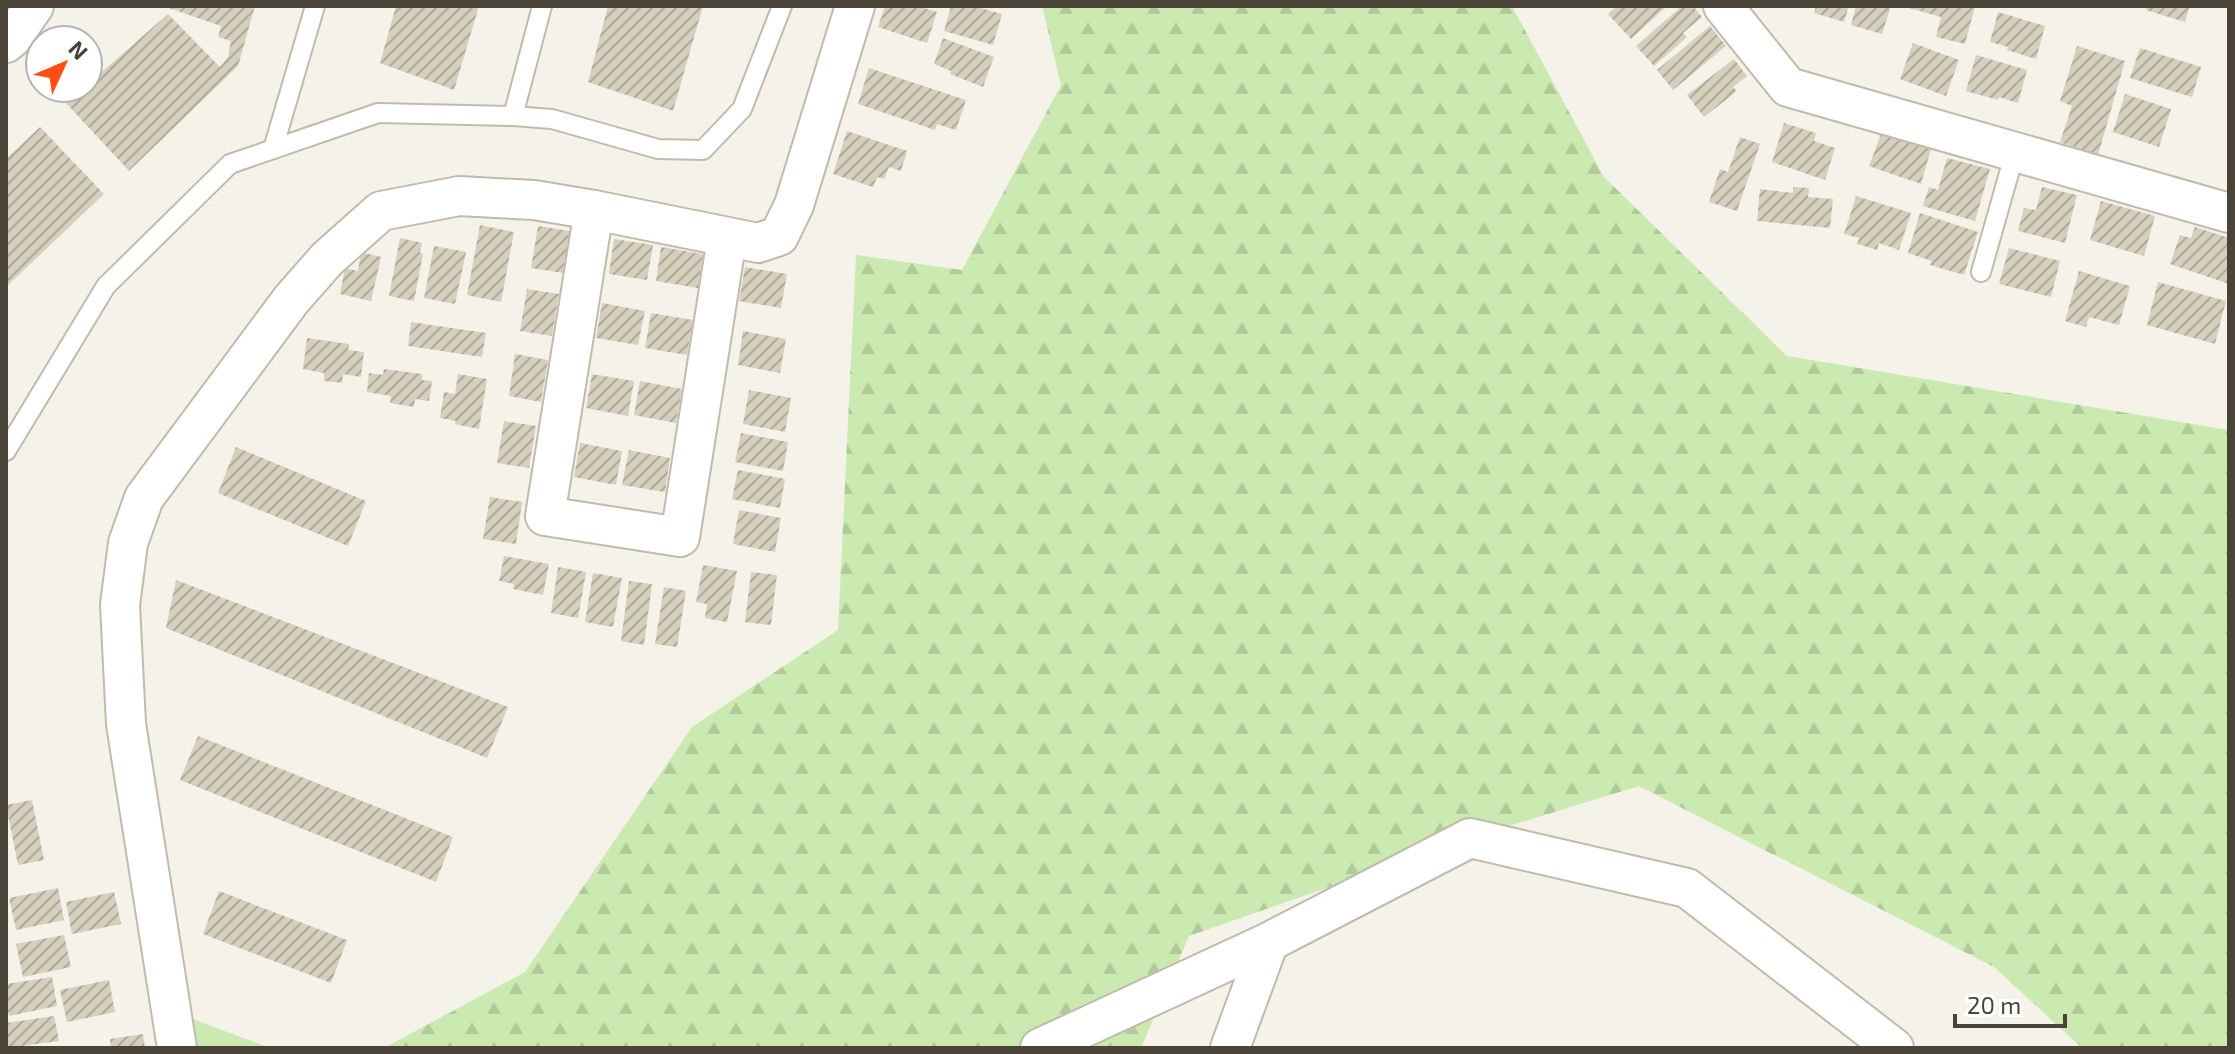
<svg xmlns="http://www.w3.org/2000/svg" width="2235" height="1054" viewBox="0 0 2235 1054" font-family="'Exo 2',sans-serif">
  <style>
    .green { fill: #cbeab1 }
    .forest { fill: url(#forest-firs) }
    .building { fill: url(#building-hatch) }
    .lines { fill: none; stroke-linecap: round; stroke-linejoin: round }
    .lane-casing { stroke: #c1bbab; stroke-width: 22 }
    .street-casing { stroke: #c1bbab; stroke-width: 42 }
    .lane { stroke: #fff; stroke-width: 18 }
    .street { stroke: #fff; stroke-width: 38 }
  </style>
  <defs>
    <pattern id="forest-firs" width="22" height="20" patternUnits="userSpaceOnUse" patternTransform="scale(2)"><rect width="22" height="20" fill="#cbeab1"/><path d="M5 1l3.5 6h-7zM16 11l3.5 6h-7z" fill="#b0ca99"/></pattern>
    <pattern id="building-hatch" width="6" height="6" patternUnits="userSpaceOnUse" patternTransform="scale(2)"><rect width="6" height="6" fill="#d7cfbe"/><path d="M-1 1l2-2M0 6l6-6M5 7l2-2" fill="none" stroke="#b0aa9b"/></pattern>
  </defs>
  <rect width="100%" height="100%" fill="#f5f2e9"/>
  <polygon class="green" points="179,1014 270,1048 183,1048"/>
  <polygon class="forest" points="1042,6 1512,6 1604,177 1787,356 2229,430 2229,1048 2082,1048 1994,967 1639,786 1470,838 1189,936 1141,1048 384,1048 525,972 692,727 838,630 856,255 962,270 1061,85"/>
  <g class="building">
    <polygon points="163,6 255,6 238,66 129,171 66,103 83,88 88,88 88,84 168,14 220,67 228,57 231,41 218,37 221,26"/>
    <polygon points="396,6 479,6 454,90 380,63"/>
    <polygon points="608,6 703,6 673,111 588,82"/>
    <polygon points="885,6 918,6 937,12 927,43 878,27"/>
    <polygon points="951,6 973,6 1002,14 993,45 944,31"/>
    <polygon points="1617,6 1667,6 1631,39 1608,14"/>
    <polygon points="1682,6 1693,6 1702,17 1683,33 1687,37 1654,66 1636,46"/>
    <polygon points="1816,6 1849,6 1844,22 1814,13"/>
    <polygon points="1856,6 1891,6 1882,34 1851,25"/>
    <polygon points="1902,6 1975,6 1965,44 1936,37 1941,17"/>
    <polygon points="2147,6 2190,6 2185,22 2146,10"/>
    <polygon points="1998,12 2045,26 2036,59 2007,50 2008,47 1990,42"/>
    <polygon points="1710,26 1726,46 1673,90 1657,70"/>
    <polygon points="943,38 994,57 983,87 950,74 951,71 934,64"/>
    <polygon points="1913,43 1959,60 1946,96 1900,79"/>
    <polygon points="2077,46 2125,61 2098,155 2060,142 2072,106 2060,101"/>
    <polygon points="2140,48 2201,67 2192,97 2130,78"/>
    <polygon points="1976,55 2027,70 2018,103 1999,97 1998,100 1966,91"/>
    <polygon points="1734,59 1747,76 1733,87 1737,91 1704,117 1687,95"/>
    <polygon points="869,68 966,100 956,130 937,124 935,130 858,104"/>
    <polygon points="2125,94 2171,109 2159,147 2113,132"/>
    <polygon points="1784,123 1816,133 1814,141 1835,148 1825,180 1772,162"/>
    <polygon points="40,127 104,194 6,287 6,159"/>
    <polygon points="847,131 907,151 901,171 889,167 884,179 877,177 873,187 833,174"/>
    <polygon points="1881,134 1931,149 1921,184 1869,166"/>
    <polygon points="1740,137 1760,144 1737,211 1709,202 1720,169 1728,172"/>
    <polygon points="1947,158 1990,169 1975,221 1923,206 1929,187 1938,190"/>
    <polygon points="1793,187 1809,188 1808,197 1833,199 1830,228 1757,221 1760,189 1793,193"/>
    <polygon points="2042,187 2077,195 2065,243 2018,231 2024,208 2036,210"/>
    <polygon points="1856,196 1911,213 1899,250 1879,243 1877,250 1857,244 1859,238 1844,234"/>
    <polygon points="2101,201 2155,216 2144,256 2090,240"/>
    <polygon points="1920,213 1978,232 1964,275 1930,265 1932,261 1908,253"/>
    <polygon points="480,225 514,232 501,302 467,295"/>
    <polygon points="538,226 570,231 563,273 531,268"/>
    <polygon points="2195,227 2229,238 2229,284 2170,264 2180,235 2191,238"/>
    <polygon points="400,238 422,243 420,253 423,254 414,301 389,296"/>
    <polygon points="614,239 653,245 647,280 609,274"/>
    <polygon points="434,246 466,252 455,304 424,298"/>
    <polygon points="661,247 703,254 698,288 656,281"/>
    <polygon points="2009,248 2060,261 2051,297 1999,284"/>
    <polygon points="361,252 381,257 371,301 340,294 345,268 358,271"/>
    <polygon points="745,267 787,274 781,308 739,301"/>
    <polygon points="2079,271 2130,286 2119,325 2089,317 2086,327 2065,321"/>
    <polygon points="2158,282 2226,301 2215,344 2147,325"/>
    <polygon points="527,289 559,294 552,336 520,331"/>
    <polygon points="602,303 645,311 638,345 596,338"/>
    <polygon points="651,313 693,320 687,355 645,348"/>
    <polygon points="411,322 486,333 482,357 408,346"/>
    <polygon points="743,331 786,339 780,373 738,365"/>
    <polygon points="307,338 349,344 348,350 364,352 361,377 343,374 342,383 324,381 324,373 303,369"/>
    <polygon points="515,354 548,360 541,402 509,396"/>
    <polygon points="384,369 422,374 422,380 432,381 429,401 415,399 414,407 390,403 391,396 367,392 369,373 383,375"/>
    <polygon points="458,374 487,379 479,429 455,424 456,421 440,418 444,392 455,394"/>
    <polygon points="592,374 634,381 628,416 586,408"/>
    <polygon points="640,381 682,389 676,423 634,415"/>
    <polygon points="749,390 791,398 785,432 743,424"/>
    <polygon points="504,421 536,426 529,468 497,463"/>
    <polygon points="741,433 788,442 783,471 735,462"/>
    <polygon points="580,443 622,451 616,485 574,477"/>
    <polygon points="236,447 366,501 348,546 218,493"/>
    <polygon points="629,450 670,458 665,492 622,485"/>
    <polygon points="738,470 785,479 780,508 732,499"/>
    <polygon points="490,497 522,502 516,544 483,539"/>
    <polygon points="739,510 781,518 775,552 733,544"/>
    <polygon points="504,556 549,564 543,595 513,589 514,584 499,581"/>
    <polygon points="703,565 737,571 727,622 705,618 707,604 696,602"/>
    <polygon points="558,567 586,572 578,618 551,613"/>
    <polygon points="751,572 777,575 771,625 745,622"/>
    <polygon points="593,573 622,578 613,627 585,622"/>
    <polygon points="176,580 508,707 487,758 166,628"/>
    <polygon points="629,581 652,584 644,645 621,641"/>
    <polygon points="664,587 686,591 677,647 655,644"/>
    <polygon points="198,736 453,837 436,882 180,780"/>
    <polygon points="32,800 44,860 18,865 6,805"/>
    <polygon points="58,888 64,920 16,930 9,898"/>
    <polygon points="219,891 347,940 331,983 203,934"/>
    <polygon points="114,892 121,924 72,934 66,902"/>
    <polygon points="64,935 71,967 23,977 16,944"/>
    <polygon points="52,977 57,1006 9,1016 6,1000 6,984"/>
    <polygon points="109,980 115,1012 67,1022 60,990"/>
    <polygon points="54,1016 59,1041 6,1048 6,1023"/>
    <polygon points="143,1034 145,1048 111,1048 110,1039"/>
  </g>
  <g class="lines">
    <g class="lane-casing">
      <g id="lane">
        <polyline points="513,116 542,6"/>
        <polyline points="273,149 315,6"/>
        <polyline points="1981,272 2015,152"/>
        <polyline points="6,451 106,286 230,164 378,113 513,116 552,119 658,149 703,150 742,109 782,6"/>
      </g>
    </g>
    <g class="street-casing">
      <g id="street">
        <polyline points="1723,6 1788,87 2229,213"/>
        <polyline points="6,43 12,38 34,6"/>
        <polyline points="594,210 545,516 680,537 727,238"/>
        <polyline points="177,1048 126,724 120,605 128,543 144,498 291,300 327,259 381,211 459,196 534,200 594,210 758,243 779,236 794,205 855,6"/>
        <polyline points="1040,1048 1269,942 1470,838 1687,888 1894,1048"/>
        <polyline points="1230,1048 1269,942"/>
      </g>
    </g>
    <use href="#lane" class="lane"/>
    <use href="#street" class="street"/>
  </g>
  <rect width="2235" height="1054" fill="none" stroke="#494437" stroke-width="16"/>
  <g transform="translate(64 64) rotate(46)"><circle r="38" fill="#ffffff" stroke="#b6b4af" stroke-width="2"/>
  <path d="M0-6L14 30L0 20L-14 30Z" fill="#ff4e16"/>
  <text y="-12" font-size="22" font-weight="bold" text-anchor="middle" fill="#494437">N</text>
  </g>
  <path d="M1955 1014v12h110v-12" fill="none" stroke="#494437" stroke-width="4"/>
  <text x="1967" y="1014" font-size="24" fill="#494437" stroke="#ffffff" stroke-width="6" paint-order="stroke">20 m</text>
</svg>
